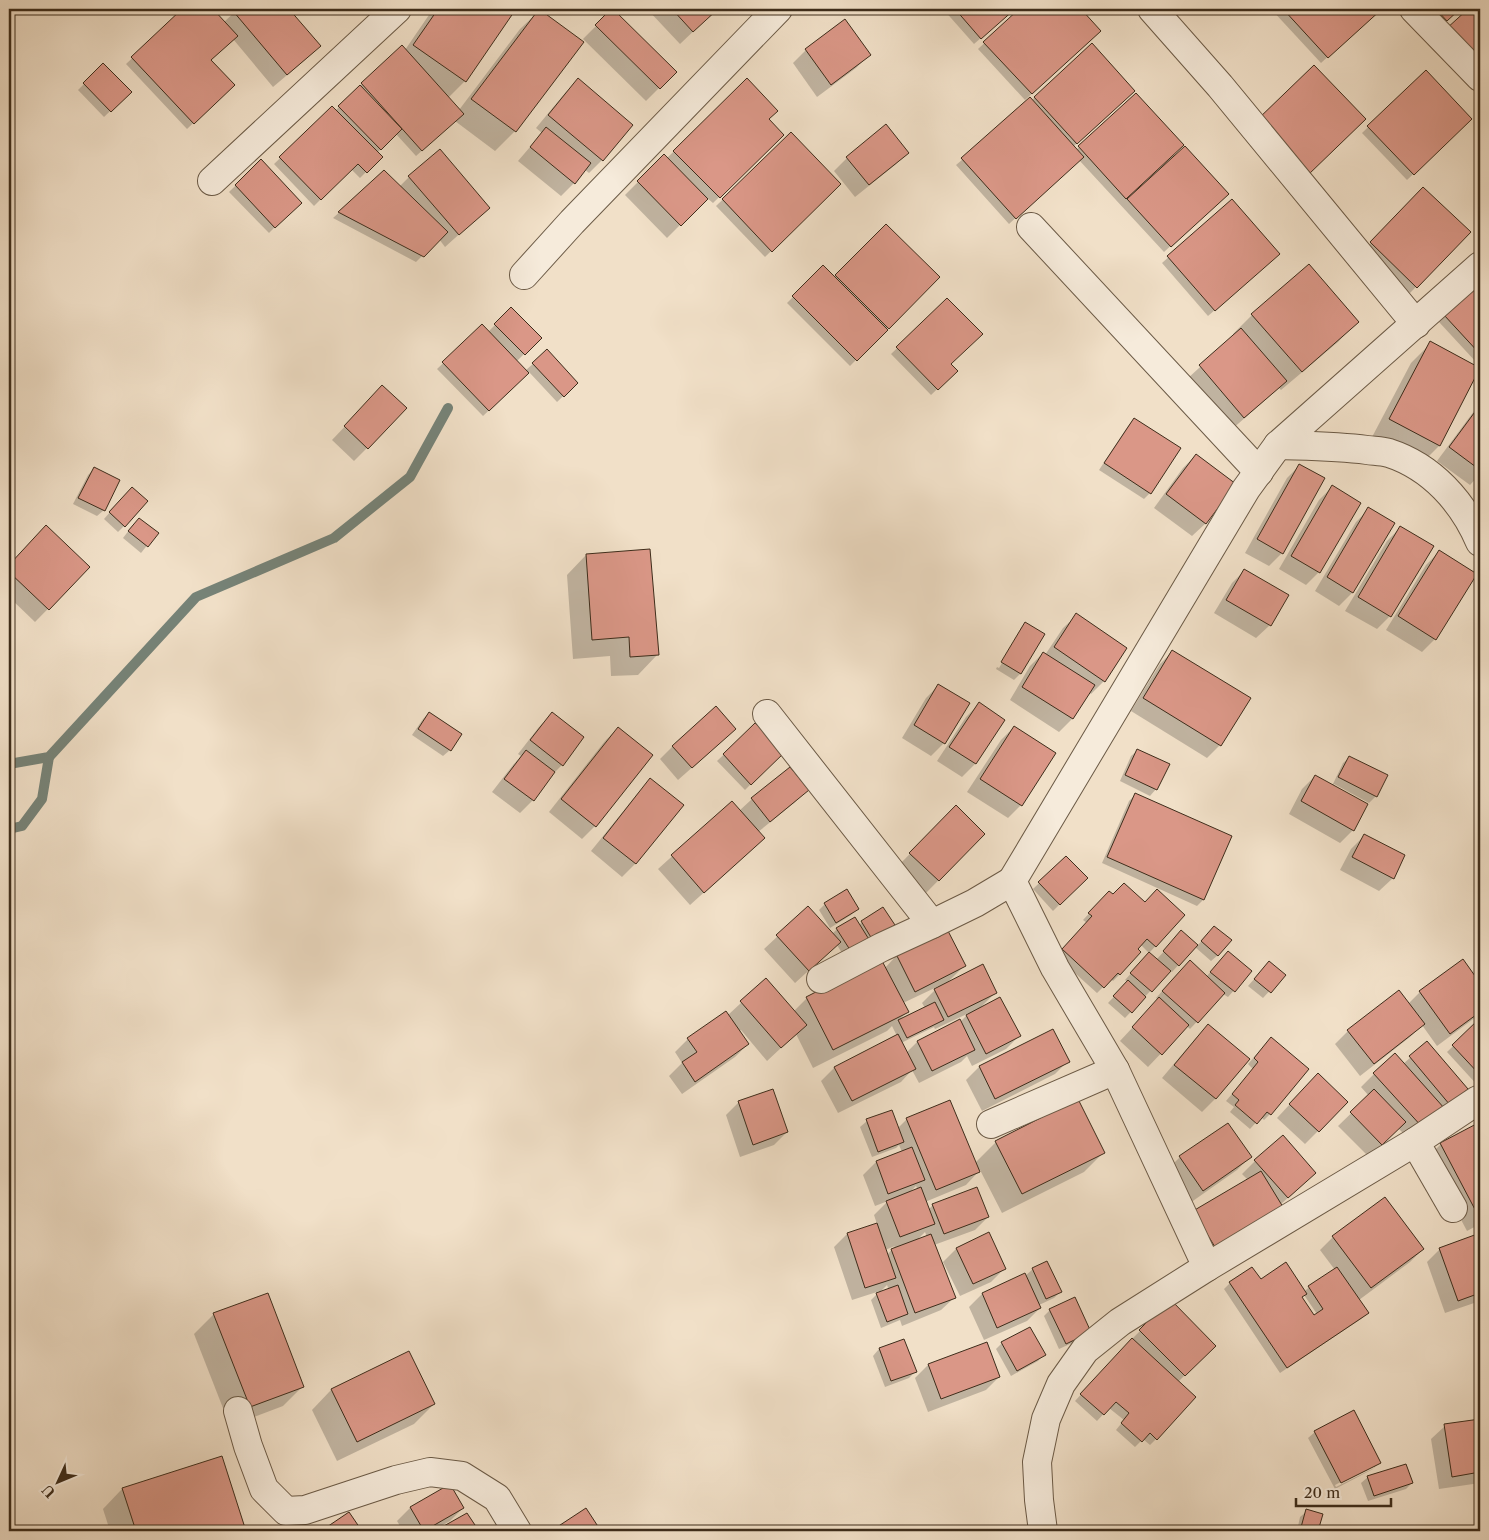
<svg xmlns="http://www.w3.org/2000/svg" width="1489" height="1540" viewBox="0 0 1489 1540" font-family="'Libre Caslon Text',serif">
  <style>
    .shadow { fill: #0003; fill-rule: evenodd }
    .lines { fill: none; stroke-linecap: round; stroke-linejoin: round }
    .stream { stroke: #768378; stroke-width: 10 }
    .building { fill: #da9787; stroke: #3e2d1b }
    .minor-casing { stroke: #6b5a46; stroke-width: 30 }
    .minor { stroke: #f6ebdb; stroke-width: 28 }
  </style>
  <rect width="100%" height="100%" fill="#f1e0c8"/>
  <filter id="stains"><feTurbulence type="fractalNoise" baseFrequency=".004" numOctaves="4"/><feColorMatrix values="0 0 0 0 .2 0 0 0 0 .09 0 0 0 0 .02 0 0 0 .5 -.17"/></filter>
  <radialGradient id="worn" r=".72"><stop offset=".6" stop-color="#630" stop-opacity="0"/><stop offset="1" stop-color="#630" stop-opacity=".3"/></radialGradient>
  <g class="shadow">
    <polygon points="184,9 211,9 224,22 238,9 288,9 319,46 306,59 273,87 233,39 210,60 233,85 187,129 126,64"/>
    <polygon points="433,9 514,9 465,81 448,98 459,110 520,29 540,10 515,131 495,151 455,121 416,156 396,134 377,153 381,157 360,178 351,169 314,206 274,164 332,108 335,111 362,84 405,50"/>
    <polygon points="649,9 717,9 680,44 648,10"/>
    <polygon points="943,9 1014,9 974,44"/>
    <polygon points="1021,9 1080,9 1100,31 1025,100 978,49"/>
    <polygon points="1271,9 1380,9 1321,63"/>
    <polygon points="1424,9 1459,9 1440,26"/>
    <polygon points="1470,9 1474,13 1480,9 1480,72 1446,30"/>
    <polygon points="612,10 675,72 646,101 583,39"/>
    <polygon points="1092,45 1127,97 1073,147 1076,150 1135,95 1182,145 1174,155 1221,200 1164,252 1079,160 1009,224 956,165 1032,100"/>
    <polygon points="806,50 869,55 856,68 817,97 793,63"/>
    <polygon points="103,65 130,92 104,117 78,90"/>
    <polygon points="1426,72 1471,119 1407,180 1362,133"/>
    <polygon points="578,80 602,160 589,173 584,169 574,183 561,196 518,161 542,133 536,128 565,93"/>
    <polygon points="747,80 767,119 783,135 713,203 707,198 667,238 625,195 664,156 666,159"/>
    <polygon points="791,134 840,184 765,257 716,206"/>
    <polygon points="908,152 895,165 855,197 834,171 847,158"/>
    <polygon points="261,161 300,202 269,233 229,192"/>
    <polygon points="384,172 399,187 409,177 475,220 445,247 439,239 416,262 333,218"/>
    <polygon points="1423,189 1469,232 1410,293 1365,249"/>
    <polygon points="1232,201 1272,260 1208,316 1162,263"/>
    <polygon points="886,225 938,277 850,366 787,303 823,267 834,277"/>
    <polygon points="1480,283 1480,359 1476,362 1439,322"/>
    <polygon points="947,300 950,365 956,371 931,395 891,354"/>
    <polygon points="511,309 540,338 516,362 525,371 547,351 577,383 557,402 529,372 483,416 437,369 482,326 488,332"/>
    <polygon points="1252,315 1357,322 1338,342 1281,390 1279,388 1231,430 1187,379 1234,336 1233,334"/>
    <polygon points="1431,343 1479,369 1439,446 1420,465 1371,439 1411,363"/>
    <polygon points="370,400 367,448 354,461 332,440"/>
    <polygon points="1480,403 1480,474 1470,485 1437,461"/>
    <polygon points="1134,419 1150,493 1144,499 1099,470 1128,426"/>
    <polygon points="1196,455 1206,523 1192,536 1154,508 1183,468"/>
    <polygon points="1300,465 1282,553 1269,566 1245,553 1287,478"/>
    <polygon points="94,469 104,510 97,516 73,504 88,475"/>
    <polygon points="1332,487 1359,503 1319,572 1306,585 1279,569 1319,500"/>
    <polygon points="125,495 124,526 118,532 104,519"/>
    <polygon points="1369,509 1394,523 1352,593 1339,606 1315,591 1356,522"/>
    <polygon points="133,525 157,533 141,553 123,538"/>
    <polygon points="1400,528 1390,616 1377,629 1345,611 1387,541"/>
    <polygon points="33,540 89,567 35,622 9,597 9,566"/>
    <polygon points="1439,552 1435,639 1422,652 1386,630 1426,565"/>
    <polygon points="586,555 657,655 638,675 611,676 610,656 573,659 567,575"/>
    <polygon points="1245,570 1270,625 1256,638 1214,613 1232,583"/>
    <polygon points="1077,615 1104,681 1091,694 1089,693 1072,719 1059,732 1010,700 1030,666 1043,653 1045,655 1063,628"/>
    <polygon points="1025,624 1043,635 1020,674 1014,680 996,669 997,667 999,668 1022,629 1020,629"/>
    <polygon points="1173,651 1220,745 1207,758 1131,711 1160,664"/>
    <polygon points="939,685 944,743 931,756 902,738 926,698"/>
    <polygon points="979,704 1004,720 975,764 962,777 937,761 966,717"/>
    <polygon points="429,713 461,734 450,750 443,756 412,735 423,719"/>
    <polygon points="552,714 562,765 554,773 533,800 520,813 492,792 513,765 521,756 518,754 539,727"/>
    <polygon points="755,725 783,752 745,790 717,761"/>
    <polygon points="1014,727 1054,753 1021,805 1008,818 967,792 1001,740"/>
    <polygon points="618,728 652,755 595,826 582,839 549,812 605,741"/>
    <polygon points="721,742 678,780 660,759 673,746"/>
    <polygon points="1138,750 1156,789 1150,796 1120,781 1131,756"/>
    <polygon points="1350,757 1386,776 1376,796 1369,803 1334,784 1333,786 1353,830 1340,843 1289,814 1302,789 1315,776 1332,786 1343,763"/>
    <polygon points="651,780 682,805 635,864 622,877 591,851 638,793"/>
    <polygon points="807,790 794,803 758,832 750,851 690,905 658,869 732,802 739,811 752,799"/>
    <polygon points="1136,794 1203,900 1197,906 1102,863 1129,801"/>
    <polygon points="956,807 984,834 925,894 897,867"/>
    <polygon points="1364,836 1393,878 1379,891 1340,870 1351,849"/>
    <polygon points="1066,857 1086,878 1053,911 1033,889"/>
    <polygon points="1109,892 1113,896 1145,903 1184,916 1149,953 1141,945 1120,974 1113,981 1111,979 1097,993 1056,956 1087,923 1083,920"/>
    <polygon points="825,904 857,909 851,915 830,928 819,910"/>
    <polygon points="808,908 832,934 837,929 859,925 862,922 893,925 887,931 845,958 837,945 795,983 764,949"/>
    <polygon points="1182,932 1197,946 1208,934 1218,955 1211,961 1195,947 1172,972 1170,970 1125,1018 1108,1003 1128,982 1125,980 1143,960 1156,960"/>
    <path d="M897 955 964 966 947 983 996 992 980 1008 1019 1036 1006 1049 972 1066 967 1056 961 1062 919 1083 912 1070 901 1082 838 1113 821 1081 834 1068 897 1036 892 1026 887 1031 813 1068 796 1034 767 1061 741 1030 739 1032 748 1044 735 1057 682 1094 669 1076 682 1063 675 1052 688 1039 728 1015 766 980 794 1011 807 998 885 968ZM939 986 922 1003 925 1008 897 1022 907 1012 903 1003ZM969 1013 960 1022 959 1021 917 1042 906 1053 901 1043 934 1027 935 1029Z"/>
    <polygon points="1222,959 1251,971 1228,997 1223,994 1190,1029 1187,1026 1148,1067 1120,1041 1158,1000 1156,998 1183,968 1206,977"/>
    <polygon points="1462,960 1480,985 1480,1014 1437,1046 1422,1025 1410,1037 1360,1076 1335,1044 1348,1031 1408,1004 1420,992"/>
    <polygon points="1263,969 1284,975 1263,998 1248,986"/>
    <polygon points="1480,1020 1480,1088 1447,1052"/>
    <polygon points="1208,1026 1248,1059 1215,1099 1202,1112 1162,1078 1195,1039"/>
    <polygon points="1052,1031 1068,1061 1055,1074 982,1111 966,1080 979,1067"/>
    <polygon points="1427,1043 1466,1089 1410,1140 1398,1128 1369,1157 1338,1126 1369,1096 1361,1087 1374,1074 1403,1064"/>
    <polygon points="1265,1045 1308,1069 1270,1114 1264,1120 1261,1117 1250,1129 1230,1112 1234,1107 1226,1101 1253,1069 1248,1064"/>
    <polygon points="1305,1088 1318,1131 1305,1144 1277,1118"/>
    <polygon points="739,1102 787,1132 774,1145 740,1157 726,1115"/>
    <path d="M949 1102 975 1163 996 1142 1104 1152 1084 1172 1002 1213 980 1170 966 1185 925 1202 928 1210 933 1205 988 1217 975 1230 934 1245 955 1297 941 1310 902 1326 900 1320 881 1328 871 1300 880 1291 852 1300 834 1247 847 1234 877 1224 874 1215 888 1201 875 1206 863 1175 876 1162 902 1152 899 1145 896 1148 872 1157 860 1127 867 1121 898 1128 906 1120ZM916 1186 918 1190 909 1193ZM925 1232 927 1237 916 1241ZM895 1246 887 1255 885 1250ZM887 1285 889 1290 878 1294Z"/>
    <polygon points="1480,1123 1480,1224 1467,1231 1428,1157 1441,1144"/>
    <polygon points="1180,1157 1250,1157 1237,1170 1190,1203 1167,1170"/>
    <polygon points="1255,1161 1315,1173 1280,1205 1201,1259 1181,1225 1248,1180 1242,1174"/>
    <polygon points="988,1234 1004,1269 991,1282 960,1296 943,1262 956,1249"/>
    <polygon points="1480,1235 1480,1301 1445,1313 1427,1262 1440,1249"/>
    <path d="M1333 1237 1423 1249 1410 1262 1359 1300 1367 1313 1361 1319 1280 1373 1224 1289 1230 1283 1260 1281 1304 1292 1309 1287 1335 1270 1320 1250ZM1304 1295 1317 1314 1313 1317 1301 1298Z"/>
    <polygon points="1033,1269 1060,1292 1054,1298 1039,1305 1040,1308 1027,1321 984,1340 969,1307 982,1294 1025,1275 1025,1276"/>
    <polygon points="1170,1301 1214,1346 1178,1382 1156,1439 1150,1445 1143,1439 1135,1447 1116,1430 1124,1420 1109,1408 1097,1421 1075,1401 1127,1344"/>
    <polygon points="1050,1310 1083,1338 1059,1349 1044,1316"/>
    <polygon points="214,1314 303,1386 283,1406 230,1426 194,1334"/>
    <polygon points="904,1340 915,1372 909,1378 885,1387 873,1356 879,1349"/>
    <polygon points="1002,1343 1044,1354 1038,1361 1011,1376 996,1349"/>
    <polygon points="408,1352 434,1404 414,1424 337,1461 312,1410 331,1390"/>
    <polygon points="928,1365 999,1377 986,1390 928,1412 915,1378"/>
    <polygon points="1480,1420 1480,1483 1439,1489 1431,1439 1445,1426"/>
    <path d="M1315 1432 1379 1462 1373 1469 1335 1489 1308 1438ZM1374 1465V1468L1336 1487 1335 1485Z"/>
    <polygon points="221,1458 245,1531 110,1531 103,1509 122,1489"/>
    <polygon points="1368,1477 1412,1483 1406,1489 1368,1501 1361,1483"/>
    <polygon points="450,1485 463,1508 450,1521 432,1531 403,1531 397,1521 410,1508"/>
    <polygon points="1307,1511 1321,1515 1317,1531 1297,1531 1300,1517"/>
  </g>
  <g class="lines">
    <g class="stream">
      <polyline points="9,764 49,757 196,597 334,538 410,477 448,408"/>
      <polyline points="9,829 22,826 42,799 49,757"/>
    </g>
  </g>
  <g class="building">
    <polygon points="182,9 213,9 238,36 211,60 235,85 194,124 131,57"/>
    <polygon points="236,9 289,9 321,46 287,75 233,11"/>
    <polygon points="438,9 516,9 466,82 413,45"/>
    <polygon points="539,9 584,42 516,132 471,99"/>
    <polygon points="611,9 613,9 677,72 660,89 595,25"/>
    <polygon points="672,9 718,9 693,32"/>
    <polygon points="955,9 1015,9 981,39"/>
    <polygon points="1019,9 1081,9 1101,31 1032,94 983,42"/>
    <polygon points="1283,9 1382,9 1328,58"/>
    <polygon points="1436,9 1460,9 1447,21"/>
    <polygon points="1468,9 1472,9 1474,11 1477,9 1480,9 1480,67 1446,29"/>
    <polygon points="845,19 871,55 831,85 805,49"/>
    <polygon points="1092,43 1135,91 1077,144 1034,97"/>
    <polygon points="402,45 464,114 422,151 361,83"/>
    <polygon points="103,63 132,92 111,112 83,83"/>
    <polygon points="1314,65 1366,119 1308,175 1256,121"/>
    <polygon points="1426,70 1472,119 1414,175 1367,126"/>
    <polygon points="578,78 633,125 603,161 548,115"/>
    <polygon points="747,78 778,111 769,119 784,135 720,198 673,151"/>
    <polygon points="360,85 402,129 381,150 338,106"/>
    <polygon points="1136,93 1184,145 1126,199 1078,146"/>
    <polygon points="1030,97 1084,157 1016,219 961,158"/>
    <polygon points="332,106 383,157 367,173 358,164 321,200 279,157"/>
    <polygon points="886,124 909,153 869,185 846,157"/>
    <polygon points="546,127 591,163 575,184 530,147"/>
    <polygon points="791,132 841,184 772,252 722,199"/>
    <polygon points="1185,146 1229,194 1171,247 1127,199"/>
    <polygon points="440,149 490,208 459,235 408,176"/>
    <polygon points="664,154 708,199 681,226 637,181"/>
    <polygon points="261,159 302,203 275,228 235,185"/>
    <polygon points="384,170 448,232 424,257 338,212"/>
    <polygon points="1423,187 1471,232 1417,288 1370,242"/>
    <polygon points="1232,199 1280,254 1215,311 1167,256"/>
    <polygon points="886,224 940,277 889,329 835,275"/>
    <polygon points="1309,264 1359,322 1302,372 1251,314"/>
    <polygon points="823,265 888,330 857,361 792,296"/>
    <polygon points="1480,282 1480,354 1444,315"/>
    <polygon points="947,298 983,334 951,364 958,371 938,390 896,347"/>
    <polygon points="511,307 542,338 525,355 494,324"/>
    <polygon points="482,324 529,373 489,411 442,362"/>
    <polygon points="1241,328 1287,381 1244,418 1199,365"/>
    <polygon points="1430,341 1480,368 1440,446 1389,419"/>
    <polygon points="547,349 578,383 564,397 532,363"/>
    <polygon points="382,385 407,408 368,449 344,426"/>
    <polygon points="1480,405 1480,470 1449,447"/>
    <polygon points="1134,418 1181,448 1151,494 1104,463"/>
    <polygon points="1196,454 1236,484 1206,524 1166,494"/>
    <polygon points="1299,464 1325,478 1283,554 1257,539"/>
    <polygon points="94,467 120,480 105,511 78,498"/>
    <polygon points="1332,485 1361,503 1320,573 1291,556"/>
    <polygon points="132,487 148,501 125,527 109,512"/>
    <polygon points="1368,507 1395,523 1353,593 1327,577"/>
    <polygon points="139,518 159,533 148,547 128,531"/>
    <polygon points="46,525 90,567 49,610 9,572 9,565"/>
    <polygon points="1400,526 1434,546 1391,617 1358,597"/>
    <polygon points="650,549 659,655 630,657 629,637 592,640 586,554"/>
    <polygon points="1439,550 1477,574 1436,640 1398,616"/>
    <polygon points="1244,569 1289,595 1271,626 1226,600"/>
    <polygon points="1076,613 1127,648 1105,682 1054,647"/>
    <polygon points="1025,622 1045,634 1021,674 1001,662"/>
    <polygon points="1172,650 1251,698 1221,746 1143,698"/>
    <polygon points="1043,652 1095,685 1073,719 1022,687"/>
    <polygon points="938,684 970,703 945,744 914,725"/>
    <polygon points="979,702 1005,720 976,764 949,747"/>
    <polygon points="716,706 736,729 692,768 672,746"/>
    <polygon points="429,712 462,734 451,751 418,729"/>
    <polygon points="552,712 584,737 563,766 530,740"/>
    <polygon points="755,723 785,752 751,785 723,754"/>
    <polygon points="1014,726 1056,753 1022,806 980,779"/>
    <polygon points="618,727 653,755 596,827 561,799"/>
    <polygon points="1137,749 1170,764 1157,790 1125,775"/>
    <polygon points="526,750 555,772 534,801 504,779"/>
    <polygon points="1349,756 1388,775 1377,797 1338,777"/>
    <polygon points="790,767 809,790 770,822 751,798"/>
    <polygon points="1315,775 1368,804 1354,831 1301,801"/>
    <polygon points="650,778 684,805 636,864 603,838"/>
    <polygon points="1135,793 1232,836 1204,900 1107,857"/>
    <polygon points="732,801 765,838 704,893 671,855"/>
    <polygon points="956,805 985,834 939,881 909,853"/>
    <polygon points="1364,834 1405,855 1394,879 1352,857"/>
    <polygon points="1066,856 1088,878 1060,905 1038,882"/>
    <polygon points="1124,883 1145,902 1157,889 1185,915 1156,947 1147,939 1138,949 1141,952 1120,975 1118,973 1104,988 1062,949 1092,916 1088,913 1109,891 1113,894"/>
    <polygon points="847,889 859,909 836,923 824,903"/>
    <polygon points="808,906 841,942 809,971 776,935"/>
    <polygon points="883,907 895,925 872,939 861,921"/>
    <polygon points="855,917 870,941 852,953 836,928"/>
    <polygon points="1214,926 1232,940 1218,956 1201,941"/>
    <polygon points="947,929 966,966 915,992 896,954"/>
    <polygon points="1181,930 1198,945 1179,966 1163,951"/>
    <polygon points="1228,951 1252,971 1235,992 1210,972"/>
    <polygon points="1149,952 1171,971 1152,992 1130,973"/>
    <polygon points="881,959 909,1012 833,1050 806,997"/>
    <polygon points="1463,959 1480,983 1480,1012 1450,1034 1419,991"/>
    <polygon points="1190,960 1225,993 1198,1023 1162,991"/>
    <polygon points="1269,961 1286,975 1271,993 1254,979"/>
    <polygon points="983,964 997,993 948,1017 934,989"/>
    <polygon points="766,978 807,1025 781,1048 740,1001"/>
    <polygon points="1128,980 1146,997 1132,1013 1113,996"/>
    <polygon points="1399,990 1425,1024 1374,1064 1347,1030"/>
    <polygon points="1000,997 1021,1036 986,1054 966,1015"/>
    <polygon points="1159,997 1189,1025 1162,1055 1132,1027"/>
    <polygon points="935,1002 944,1020 907,1038 898,1020"/>
    <polygon points="726,1011 749,1044 695,1082 682,1062 697,1052 687,1038"/>
    <polygon points="1480,1018 1480,1075 1452,1045"/>
    <polygon points="960,1019 975,1050 932,1071 917,1041"/>
    <polygon points="1208,1024 1250,1059 1216,1099 1174,1065"/>
    <polygon points="1053,1029 1070,1062 995,1099 979,1066"/>
    <polygon points="898,1034 916,1069 852,1101 834,1067"/>
    <polygon points="1271,1037 1309,1069 1271,1115 1267,1112 1257,1124 1235,1105 1239,1100 1232,1094 1258,1062 1254,1058"/>
    <polygon points="1427,1041 1468,1089 1450,1105 1409,1056"/>
    <polygon points="1395,1053 1445,1109 1423,1128 1373,1073"/>
    <polygon points="1318,1073 1348,1102 1319,1132 1289,1104"/>
    <polygon points="773,1089 788,1132 753,1145 738,1101"/>
    <polygon points="1374,1089 1406,1122 1382,1145 1350,1112"/>
    <polygon points="1078,1099 1105,1153 1022,1194 995,1141"/>
    <polygon points="950,1100 980,1172 936,1190 906,1118"/>
    <polygon points="892,1110 904,1142 878,1152 866,1119"/>
    <polygon points="1480,1122 1480,1219 1440,1143"/>
    <polygon points="1228,1123 1252,1157 1203,1191 1179,1156"/>
    <polygon points="1283,1135 1316,1173 1288,1198 1254,1160"/>
    <polygon points="912,1147 925,1180 888,1194 876,1161"/>
    <polygon points="1261,1171 1283,1207 1215,1247 1193,1211"/>
    <polygon points="921,1187 935,1224 900,1237 886,1201"/>
    <polygon points="977,1187 989,1217 944,1234 932,1204"/>
    <polygon points="1385,1197 1424,1249 1371,1288 1332,1236"/>
    <polygon points="877,1223 896,1278 865,1288 847,1233"/>
    <polygon points="989,1232 1006,1269 973,1284 956,1248"/>
    <polygon points="1480,1233 1480,1293 1458,1301 1439,1248"/>
    <polygon points="931,1234 956,1298 915,1313 891,1249"/>
    <polygon points="1047,1261 1062,1292 1046,1299 1032,1268"/>
    <polygon points="1286,1262 1307,1294 1302,1297 1314,1315 1323,1309 1308,1286 1337,1267 1369,1313 1287,1368 1229,1282 1252,1267 1261,1279"/>
    <polygon points="1025,1273 1041,1308 997,1328 982,1293"/>
    <polygon points="898,1285 908,1314 887,1322 876,1293"/>
    <polygon points="268,1293 304,1387 250,1407 213,1313"/>
    <polygon points="1075,1297 1091,1332 1066,1344 1049,1309"/>
    <polygon points="1170,1299 1216,1346 1185,1376 1139,1330"/>
    <polygon points="1030,1327 1046,1355 1017,1371 1001,1342"/>
    <polygon points="1132,1338 1196,1397 1157,1440 1150,1433 1142,1442 1121,1423 1129,1413 1116,1402 1104,1415 1080,1394"/>
    <polygon points="904,1339 917,1372 891,1381 879,1348"/>
    <polygon points="987,1342 1000,1377 941,1399 928,1364"/>
    <polygon points="409,1351 435,1404 357,1442 331,1389"/>
    <polygon points="1354,1410 1381,1463 1341,1483 1314,1431"/>
    <polygon points="1480,1419 1480,1472 1452,1477 1444,1424"/>
    <polygon points="222,1456 246,1531 136,1531 122,1488"/>
    <polygon points="1406,1464 1413,1483 1374,1496 1367,1476"/>
    <polygon points="450,1484 464,1508 424,1531 410,1507"/>
    <polygon points="586,1508 601,1531 551,1531"/>
    <polygon points="1306,1509 1323,1514 1318,1531 1300,1531"/>
    <polygon points="349,1512 362,1531 321,1531"/>
    <polygon points="467,1513 479,1531 435,1531"/>
  </g>
  <g class="lines">
    <g class="minor-casing">
      <g id="minor">
        <polyline points="1152,9 1220,86 1416,324"/>
        <polyline points="1414,9 1480,77"/>
        <polyline points="212,181 397,9"/>
        <polyline points="1031,227 1259,472"/>
        <polyline points="524,275 572,222 778,9"/>
        <path d="M1278 445C1308 446 1337 446 1367 450 1374 451 1382 451 1389 453 1432 467 1463 502 1480 542"/>
        <polyline points="767,714 932,924 975,903 1012,881"/>
        <polyline points="821,979 882,947 932,924"/>
        <polyline points="991,1124 1115,1070"/>
        <polyline points="1415,1142 1453,1208"/>
        <polyline points="1207,1267 1415,1142 1478,1100"/>
        <polyline points="238,1411 248,1446 264,1489 286,1511 305,1510 396,1480 430,1472 462,1476 497,1498 517,1531"/>
        <polyline points="1043,1531 1039,1500 1037,1462 1046,1419 1061,1384 1085,1350 1120,1322 1207,1267 1115,1070 1055,968 1012,881 1246,489 1278,445 1480,266"/>
      </g>
    </g>
    <use href="#minor" class="minor"/>
  </g>
  <rect width="1489" height="1540" fill="none" stroke="#f1e0c8" stroke-width="30"/>
  <rect x="10" y="10" width="1469" height="1520" fill="none" stroke="#3e2d1b" stroke-width="2.5"/>
  <rect x="15" y="15" width="1459" height="1510" fill="none" stroke="#3e2d1b"/>
  <g transform="translate(58 1482) rotate(226)" stroke="#f6ebdb" stroke-width="4" paint-order="stroke">
  <path d="M0-4L9 19L0 12L-9 19Z" fill="#3e2d1b"/>
  <text y="-8" font-size="14" font-weight="bold" text-anchor="middle" fill="#3e2d1b">U</text>
  </g>
  <path d="M1296 1498v8h95v-8" fill="none" stroke="#3e2d1b" stroke-width="2.5"/>
  <text x="1304" y="1498" font-size="15" fill="#3e2d1b" stroke="#f6ebdb" stroke-width="4" paint-order="stroke">20 m</text>
  <rect width="100%" height="100%" filter="url(#stains)"/>
  <rect width="100%" height="100%" fill="url(#worn)"/>
</svg>
